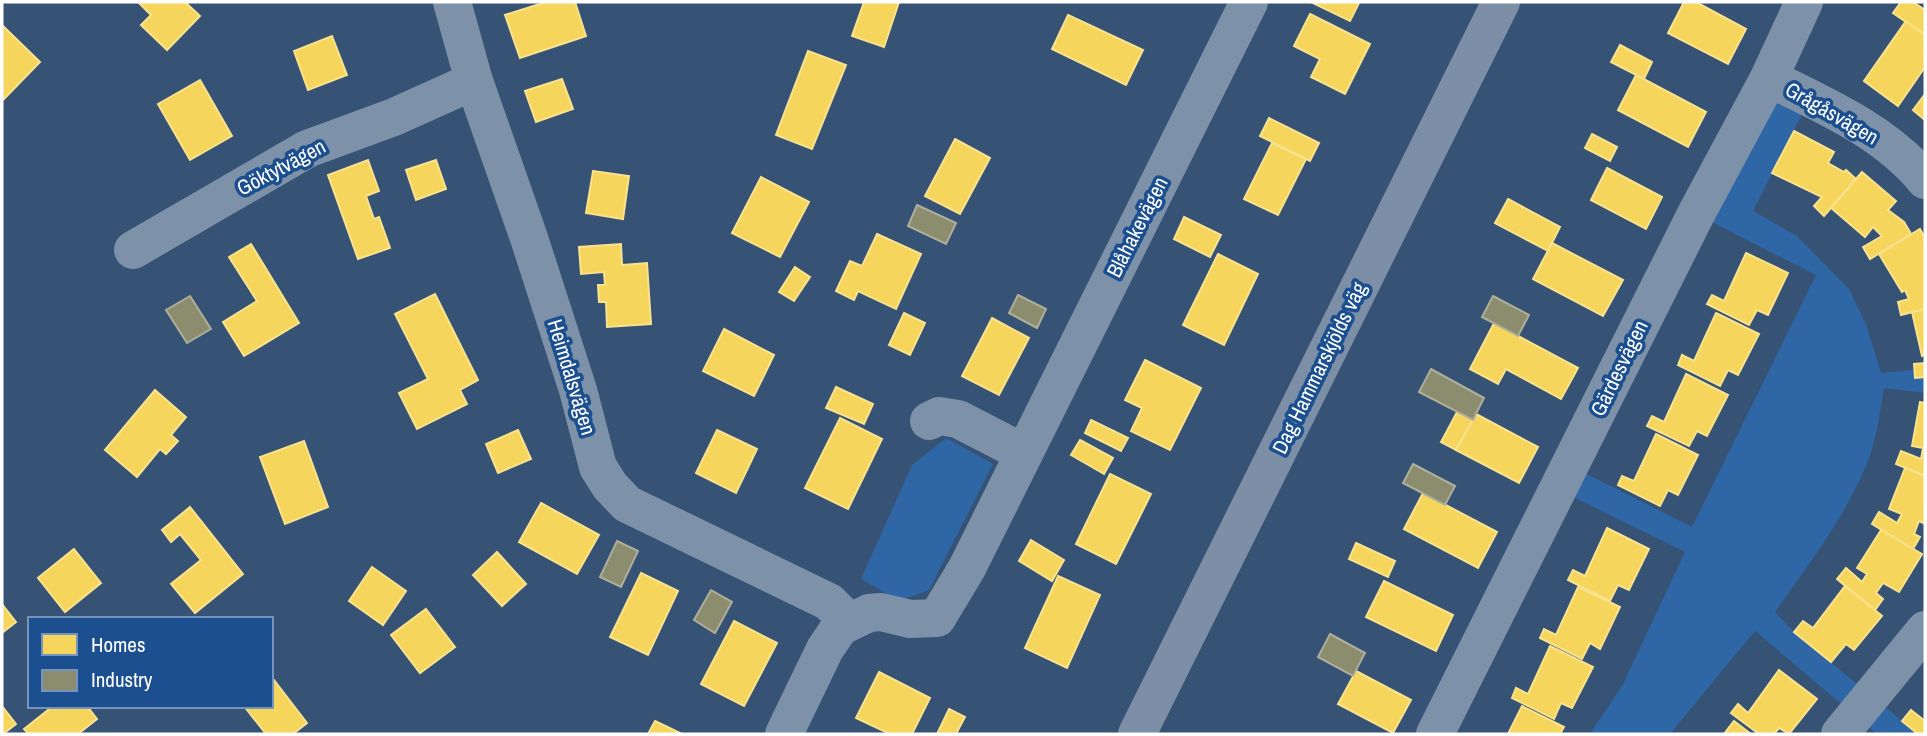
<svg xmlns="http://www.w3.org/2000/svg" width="1927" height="736" viewBox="0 0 1927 736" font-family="'Archivo Narrow',sans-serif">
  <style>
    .green { fill: #2f66a5 }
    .homes { fill: #f6d55c; stroke: #f9e28d; stroke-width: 2 }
    .industry { fill: #8c8c6e; stroke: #aeae9a; stroke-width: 2 }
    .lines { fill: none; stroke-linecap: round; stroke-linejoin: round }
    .minor { stroke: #7d92a8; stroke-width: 38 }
    .major { stroke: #7d8ea7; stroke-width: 38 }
    .labels { text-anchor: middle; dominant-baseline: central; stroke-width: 7; stroke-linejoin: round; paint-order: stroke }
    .street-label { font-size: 21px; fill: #fff; stroke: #1b4f8f }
  </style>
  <rect width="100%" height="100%" fill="#365274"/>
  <g class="green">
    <path d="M1769 78 1810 98 1753 211 1797 236 1849 289 1866 324 1881 373 1914 370 1916 378 1925 377V393L1884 388C1880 412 1877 438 1868 461 1846 516 1809 564 1775 612L1794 632 1918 734H1877L1755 631 1670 734H1590L1623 684 1685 552 1559 490 1571 466 1692 527 1816 275 1696 214Z"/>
    <polygon points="946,438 993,464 929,590 899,601 861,579 912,465"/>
  </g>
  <g class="homes">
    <polygon points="138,2 185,2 200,16 167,50 141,25 151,15"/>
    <polygon points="546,2 575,2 586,36 520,58 505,15"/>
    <polygon points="864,2 899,2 884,47 852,36"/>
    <polygon points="1311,2 1357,2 1359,3 1350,21"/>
    <polygon points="1684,2 1696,2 1746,29 1728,64 1668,33"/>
    <polygon points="1901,2 1913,2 1925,10 1925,35 1893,13"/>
    <polygon points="1310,14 1370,44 1345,94 1311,77 1320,59 1294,46"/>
    <polygon points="1068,15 1143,50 1126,85 1052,49"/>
    <polygon points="1906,21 1925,35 1925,67 1898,106 1864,81"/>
    <polygon points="2,25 40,62 2,101"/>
    <polygon points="332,36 347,75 308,90 294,51"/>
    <polygon points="1620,45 1652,62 1644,79 1611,62"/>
    <polygon points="808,51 846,65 812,149 776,135"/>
    <polygon points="1636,75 1706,112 1688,147 1618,110"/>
    <polygon points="562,79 573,109 536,122 525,91"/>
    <polygon points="200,80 232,136 190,160 158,104"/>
    <polygon points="1925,94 1925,120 1913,110"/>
    <polygon points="1269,118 1319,143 1310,161 1260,136"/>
    <polygon points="1794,131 1834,152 1828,163 1844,172 1846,170 1856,179 1824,216 1814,206 1822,197 1772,173"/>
    <polygon points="1592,134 1617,147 1610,161 1585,148"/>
    <polygon points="955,139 990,158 960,214 925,196"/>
    <polygon points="1272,143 1306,159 1278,215 1244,199"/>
    <polygon points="368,160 379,191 366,196 374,219 379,217 390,248 358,259 328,175"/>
    <polygon points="436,160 446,189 416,200 406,170"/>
    <polygon points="1607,168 1662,197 1646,229 1591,200"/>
    <polygon points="593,171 629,176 623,219 586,213"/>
    <polygon points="1862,172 1896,201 1888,210 1904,222 1911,234 1870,259 1863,247 1882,236 1873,227 1865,237 1831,208"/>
    <polygon points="761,177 809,202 780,257 732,233"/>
    <polygon points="1508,199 1560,227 1548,251 1495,223"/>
    <polygon points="1184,217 1221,235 1210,257 1174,239"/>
    <polygon points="1920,229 1925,238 1925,309 1901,315 1898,302 1909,299 1905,290 1902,292 1879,254"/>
    <polygon points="877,234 921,254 896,309 858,291 854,300 836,291 850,261 862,266"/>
    <polygon points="1552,243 1623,280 1603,316 1533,279"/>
    <polygon points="251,244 299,323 244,356 223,322 257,301 229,257"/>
    <polygon points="621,244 622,265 647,263 651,324 607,327 606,302 599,302 598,285 605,285 604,272 581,274 579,247"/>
    <polygon points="1746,253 1788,273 1768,315 1757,310 1749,325 1707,304 1712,295 1724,301"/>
    <polygon points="1218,254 1258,274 1224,345 1183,325"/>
    <polygon points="795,267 810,277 794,301 779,292"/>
    <polygon points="435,294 478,380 460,390 467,404 417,429 399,393 428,379 395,314"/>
    <polygon points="1925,309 1925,355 1922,356 1912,312"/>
    <polygon points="904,313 925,323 910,355 889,345"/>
    <polygon points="1716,313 1759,334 1738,375 1728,370 1720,386 1678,365 1682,355 1694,361"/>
    <polygon points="992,318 1029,338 999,395 962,376"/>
    <polygon points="1494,323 1578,368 1561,399 1506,369 1498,384 1470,369"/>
    <polygon points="724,329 774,355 754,396 703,371"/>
    <polygon points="1145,360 1201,388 1170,450 1131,431 1142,408 1125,400"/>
    <polygon points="1925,363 1925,377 1915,378 1914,364"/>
    <polygon points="1686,374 1728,395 1707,436 1697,431 1689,446 1647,426 1652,416 1664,422"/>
    <polygon points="836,387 873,404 864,424 826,408"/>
    <polygon points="155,390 186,417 171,435 178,441 166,454 160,449 137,477 105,450"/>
    <polygon points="1920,402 1925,403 1925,476 1896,464 1901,451 1921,459 1923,448 1912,446"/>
    <polygon points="1457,412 1473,420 1456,450 1441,442"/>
    <polygon points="1476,414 1538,447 1519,483 1456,450"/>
    <polygon points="840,418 882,439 848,509 805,488"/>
    <polygon points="1091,420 1128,438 1121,451 1085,433"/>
    <polygon points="518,430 531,459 498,473 486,444"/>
    <polygon points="717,430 757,449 736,493 696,473"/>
    <polygon points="1656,434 1698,455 1678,495 1668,490 1660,506 1618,485 1622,476 1634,481"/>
    <polygon points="1080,440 1113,458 1104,474 1071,455"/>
    <polygon points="304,441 328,507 285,524 260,457"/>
    <polygon points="1905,468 1925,476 1925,524 1919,521 1914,534 1920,537 1913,549 1872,524 1879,512 1897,523 1902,514 1889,509"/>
    <polygon points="1110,474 1151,494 1116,564 1076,544"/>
    <polygon points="1423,493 1497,532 1478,568 1404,529"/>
    <polygon points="541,503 599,535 577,574 519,542"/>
    <polygon points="190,507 243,574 195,613 171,584 201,560 180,534 171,542 162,530"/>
    <polygon points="1607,528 1649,549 1629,590 1618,585 1610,601 1568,580 1573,570 1585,576"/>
    <polygon points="1881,530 1922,554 1899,592 1883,583 1876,593 1883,599 1875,610 1837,579 1846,568 1862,582 1867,574 1857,568"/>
    <polygon points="1031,540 1064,560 1052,581 1019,561"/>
    <polygon points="1356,543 1395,561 1388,577 1349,559"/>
    <polygon points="74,549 101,583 65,612 38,578"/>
    <polygon points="497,552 526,584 502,606 473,575"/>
    <polygon points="372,567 406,591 383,625 349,601"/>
    <polygon points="641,573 678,591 648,655 610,637"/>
    <polygon points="1058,576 1100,595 1067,668 1025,648"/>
    <polygon points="1384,581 1453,615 1436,651 1366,617"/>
    <polygon points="1845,586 1882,616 1854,650 1846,644 1831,662 1794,632 1803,621 1813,628"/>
    <polygon points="1578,587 1620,607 1600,649 1590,643 1582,659 1540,638 1544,629 1556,635"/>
    <polygon points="2,604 16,622 2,633"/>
    <polygon points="426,609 455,647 420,673 391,635"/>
    <polygon points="734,621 777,643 744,706 701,684"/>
    <polygon points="1550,646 1593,667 1572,708 1561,703 1554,719 1512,698 1516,688 1528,694"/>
    <polygon points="1779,670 1817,699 1789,734 1779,728 1774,734 1759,734 1731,713 1738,704 1748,713"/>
    <polygon points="1356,671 1411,700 1393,733 1338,704"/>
    <polygon points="879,672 930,698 912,734 890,734 856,718"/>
    <polygon points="274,680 307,723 293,734 266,734 244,706 271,706 271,682"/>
    <polygon points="2,706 16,724 3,734 2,734"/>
    <polygon points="53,706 87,706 97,719 78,734 29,734 24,729"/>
    <polygon points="1522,706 1564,727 1560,734 1508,734"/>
    <polygon points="949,709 965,717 956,734 937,734"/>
    <polygon points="1911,710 1925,721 1925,734 1918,734 1902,721"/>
    <polygon points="655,721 682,734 648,734"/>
    <polygon points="1734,721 1751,734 1724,734"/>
  </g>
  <g class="industry">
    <polygon points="917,205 956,223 946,244 908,226"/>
    <polygon points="1018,295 1046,309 1037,328 1009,313"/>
    <polygon points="190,296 211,329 187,343 166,310"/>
    <polygon points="1493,296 1529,315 1518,336 1482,317"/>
    <polygon points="1431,369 1484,398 1473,420 1419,392"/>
    <polygon points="1413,464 1455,486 1445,505 1403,483"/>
    <polygon points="617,541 638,551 621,587 600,577"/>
    <polygon points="711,590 732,602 715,633 694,620"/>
    <polygon points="1330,634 1365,653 1353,676 1318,657"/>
  </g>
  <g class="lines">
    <g class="minor">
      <polyline points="452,2 474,81 529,238 578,390 598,467 610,486 627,504 829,602 842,615 840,627"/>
      <path d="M1769 78C1823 105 1885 131 1925 180"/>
      <polyline points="133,250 307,149 394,117 474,81"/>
      <polyline points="929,421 939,416 958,419 1024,453"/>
      <polyline points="784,734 825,649 840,627 869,613 881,612 910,619 937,618 967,568 1249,2"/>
      <polyline points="1435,734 1696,214 1769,78 1804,2"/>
      <polyline points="1840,734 1925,630"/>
    </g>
    <polyline class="major" points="1137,734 1501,2"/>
  </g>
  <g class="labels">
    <g class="street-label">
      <text transform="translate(1832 113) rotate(30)">Grågåsvägen</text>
      <text transform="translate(281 167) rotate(-28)">Göktytvägen</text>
      <text transform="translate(1137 227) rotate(-63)">Blåhakevägen</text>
      <text transform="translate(1319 368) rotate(-64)">Dag Hammarskjölds väg</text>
      <text transform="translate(1619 368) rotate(-64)">Gärdesvägen</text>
      <text transform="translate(572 377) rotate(73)">Heimdalsvägen</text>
    </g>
  </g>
  <rect width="1927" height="736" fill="none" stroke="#ffffff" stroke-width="7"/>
  <rect x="28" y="617" width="245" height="91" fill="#1b4f8f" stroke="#7695bc" stroke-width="2"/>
  <rect x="42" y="634" width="35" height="21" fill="#f6d55c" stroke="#7695bc" stroke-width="2"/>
  <text x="91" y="652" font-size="21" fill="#ffffff">Homes</text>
  <rect x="42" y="670" width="35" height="21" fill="#8c8c6e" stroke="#7695bc" stroke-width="2"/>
  <text x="91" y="687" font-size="21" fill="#ffffff">Industry</text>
</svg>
